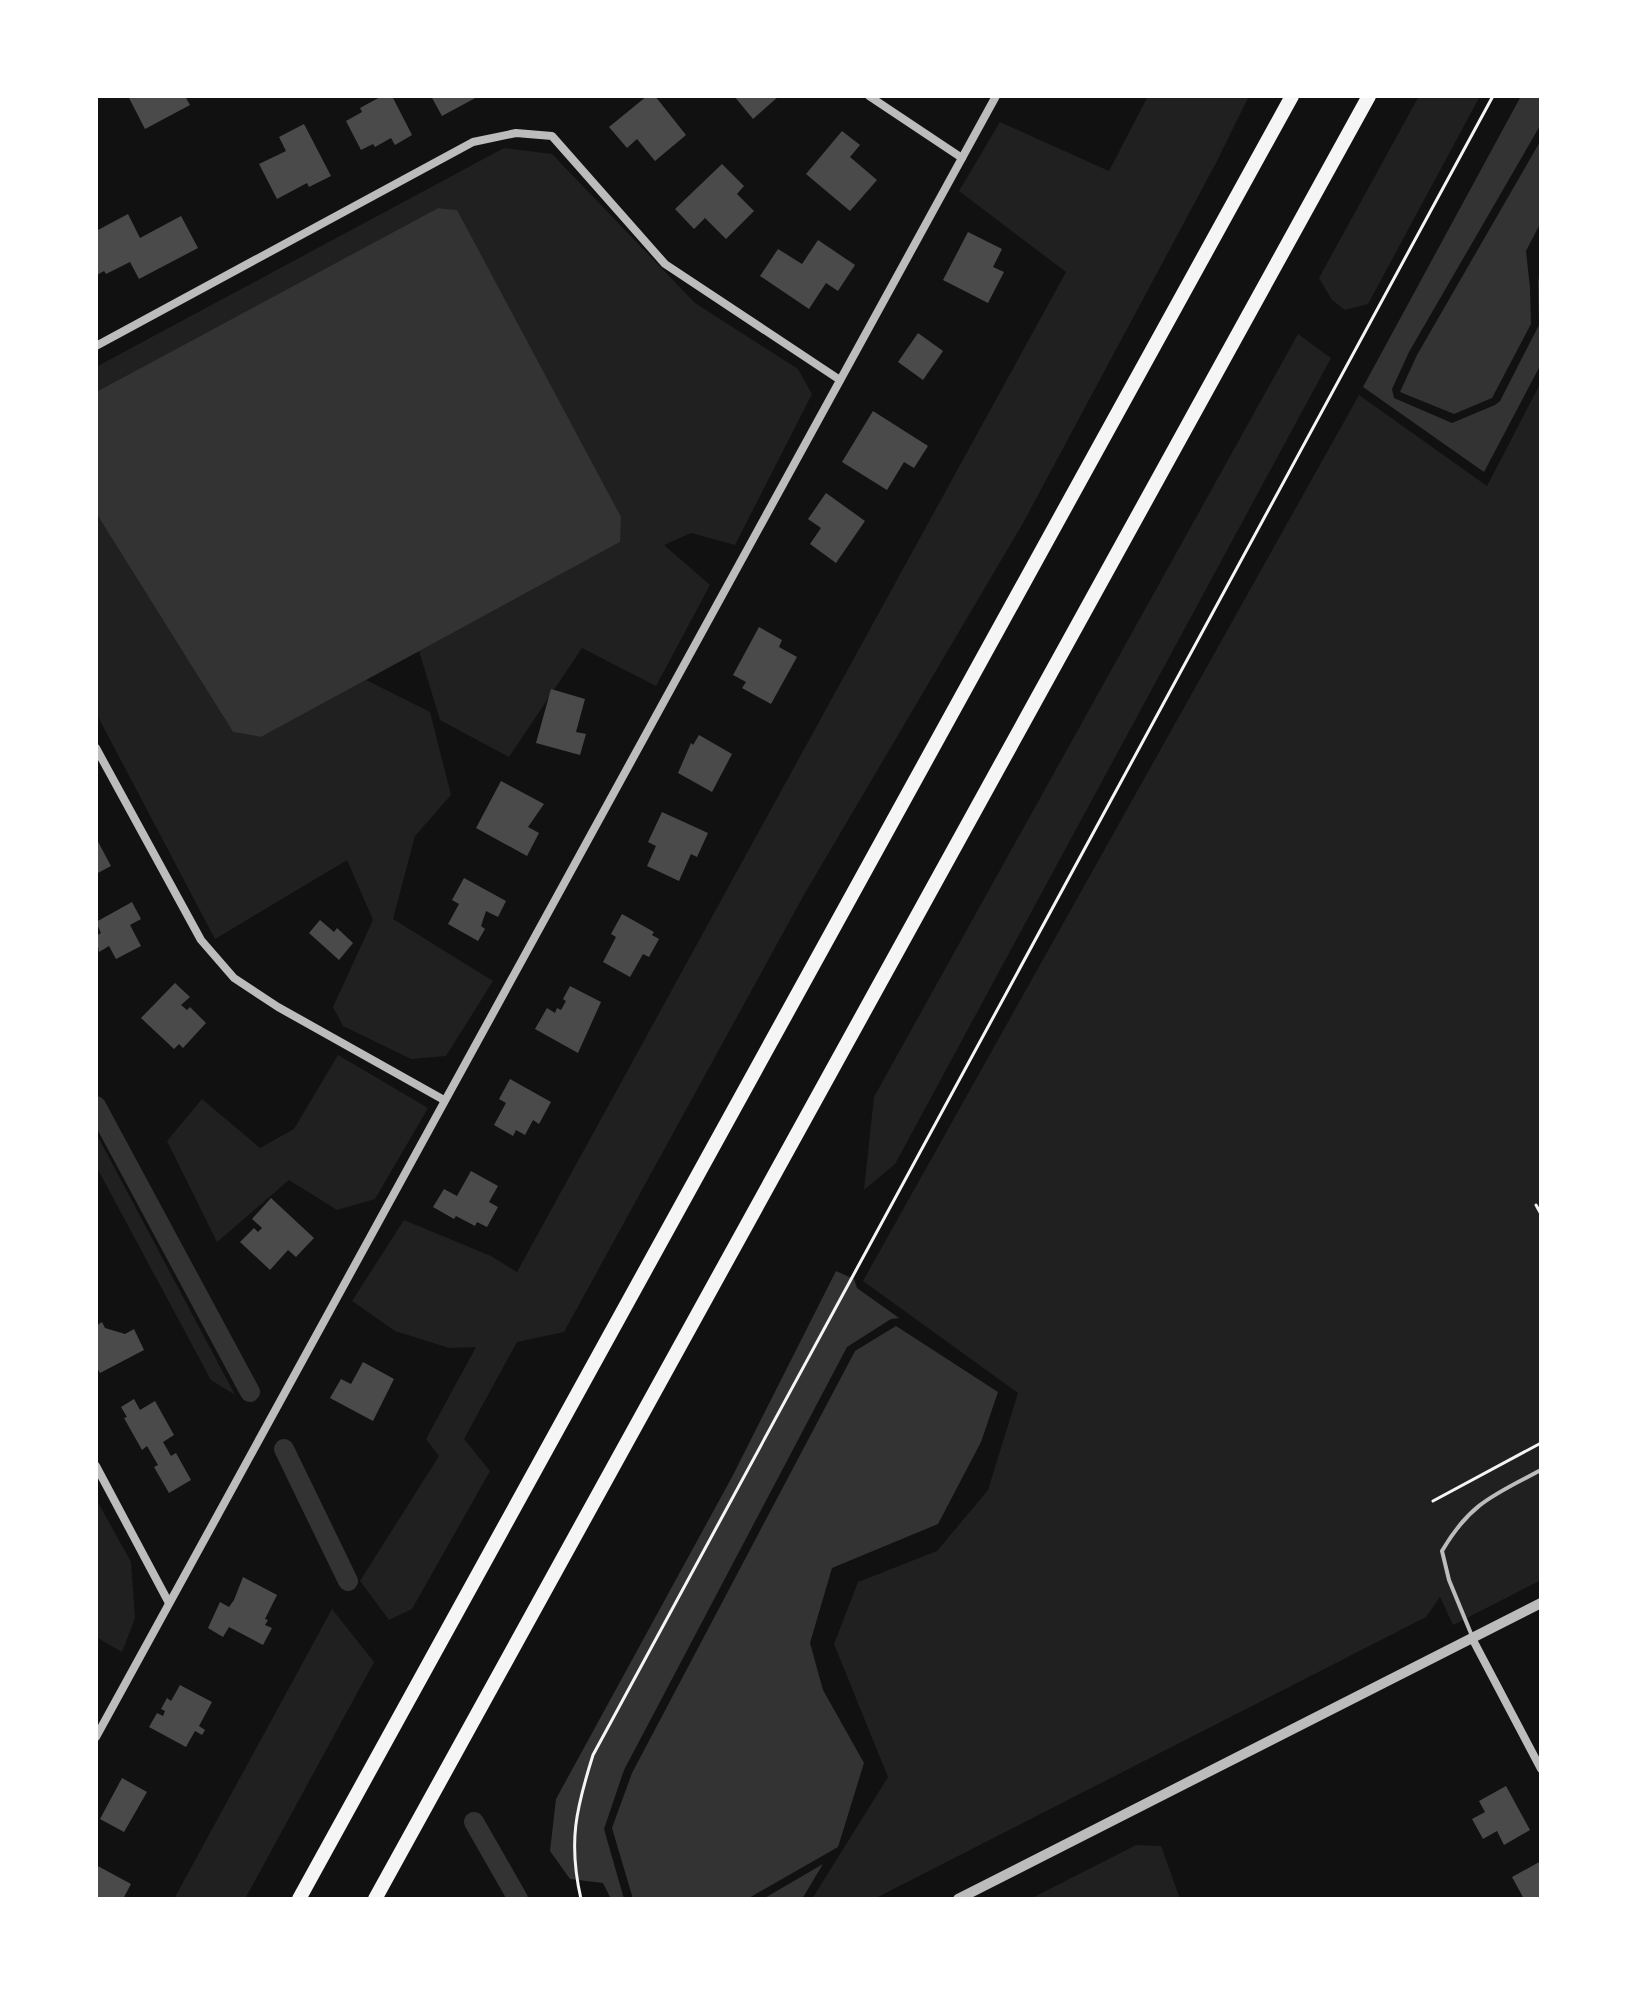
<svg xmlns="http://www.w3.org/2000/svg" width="1637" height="1995" viewBox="0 0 1637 1995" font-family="'Zilla Slab',serif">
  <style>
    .green { fill: #202020 }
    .water { fill: #333 }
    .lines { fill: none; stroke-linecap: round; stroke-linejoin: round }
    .canal { stroke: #333; stroke-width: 20 }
    .building { fill: #4a4a4a }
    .path { stroke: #f5f5f5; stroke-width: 3 }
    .service { stroke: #bcbcbc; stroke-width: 4 }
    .minor { stroke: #bcbcbc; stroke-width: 8 }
    .tertiary { stroke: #bcbcbc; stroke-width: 10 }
    .motorway { stroke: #f5f5f5; stroke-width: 14 }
  </style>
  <rect width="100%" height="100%" fill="#111"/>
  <g class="green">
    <polygon points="1148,96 1249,96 1216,163 1023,523 805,893 564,1332 517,1342 464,1439 490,1471 412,1609 389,1620 360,1581 439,1456 426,1439 476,1347 449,1348 395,1331 352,1301 404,1220 491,1256 517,1272 1066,272 959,191 1000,122 1109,171"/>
    <polygon points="1419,96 1480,96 1368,304 1345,310 1332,300 1319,278"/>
    <polygon points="504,148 552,154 695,303 798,369 812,394 735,545 691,533 664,545 710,585 656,686 582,648 509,757 440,720 419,651 620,542 457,210 438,208 96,392 96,367"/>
    <polygon points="1298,334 1331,358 895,1164 864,1190 874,1097"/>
    <polygon points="1541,382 1541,1580 1453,1625 1440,1597 1426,1617 874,1899 812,1899 888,1777 834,1644 858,1582 937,1551 988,1490 1018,1393 863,1281 1359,395 1487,486"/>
    <polygon points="96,513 233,732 261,737 366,680 430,712 451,795 415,836 393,919 493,981 446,1056 411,1059 343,1026 333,1007 373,920 347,860 215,939 96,713"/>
    <polygon points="338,1055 428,1108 375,1199 337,1210 289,1180 217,1242 167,1141 202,1099 260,1148 294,1129"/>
    <polygon points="96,1134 96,1133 235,1395 211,1380 96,1166"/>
    <polygon points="96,1499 131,1562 135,1618 122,1652 96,1637"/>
    <polygon points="332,1609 374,1662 245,1899 174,1899"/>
    <polygon points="1136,1845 1161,1846 1180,1899 1030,1899"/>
  </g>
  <g class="water">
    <polygon points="1521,96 1541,96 1541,124 1409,352 1392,389 1394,398 1452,423 1495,405 1500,401 1539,325 1538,277 1541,291 1541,364 1484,472 1363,387"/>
    <polygon points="1541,140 1541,222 1526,251 1530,288 1531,324 1492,398 1454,414 1400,392 1417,355"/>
    <polygon points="438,208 457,210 621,517 620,542 261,737 233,732 96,513 96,392"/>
    <polygon points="836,1271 854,1279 857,1288 899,1318 891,1319 847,1347 624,1770 604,1829 624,1899 611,1899 603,1883 570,1879 550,1851 556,1799 732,1477"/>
    <polygon points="896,1326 998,1392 981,1442 938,1524 832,1568 810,1643 823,1690 864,1763 838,1847 747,1899 633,1899 612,1828 632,1773 855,1351"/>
    <polygon points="823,1864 802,1899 763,1899"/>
  </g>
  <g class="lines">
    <g class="canal">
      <polyline points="96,1106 250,1392"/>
      <polyline points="284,1449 348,1581"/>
      <polyline points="474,1822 518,1899"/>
    </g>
  </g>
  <g class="building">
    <polygon points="128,96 185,96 190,105 145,129"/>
    <polygon points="382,96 392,96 412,135 395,145 391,138 375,147 373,144 361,150 346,121 362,112 360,108"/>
    <polygon points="431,96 479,96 442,116"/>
    <polygon points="647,96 655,96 686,135 655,161 637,139 627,148 609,127"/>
    <polygon points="734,96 779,96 753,119"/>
    <polygon points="304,124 331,176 309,187 307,183 277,199 259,164 286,151 279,137"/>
    <polygon points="842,131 860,145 850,157 877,180 850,211 806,174"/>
    <polygon points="722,164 744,186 737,194 754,211 726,239 705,218 694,229 675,209"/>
    <polygon points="128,214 140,238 181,216 198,248 139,279 130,262 106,274 104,271 97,275 96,231"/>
    <polygon points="968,232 1002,249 993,267 1004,272 988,303 943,280"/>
    <polygon points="818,240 855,265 838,291 826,283 809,309 760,276 778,249 802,264"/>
    <polygon points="918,333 943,351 923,380 898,362"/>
    <polygon points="873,411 928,446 914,468 904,462 887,490 842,462"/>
    <polygon points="826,493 865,521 836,563 810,544 821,528 808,519"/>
    <polygon points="759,627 782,640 779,647 797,657 771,704 742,688 746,682 733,675"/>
    <polygon points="551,689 585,699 576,732 586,734 580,755 536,743"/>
    <polygon points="699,735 732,754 712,792 678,773 691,743 693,745"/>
    <polygon points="501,781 544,804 528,827 539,833 527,856 476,828"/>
    <polygon points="662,812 708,833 697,857 691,854 679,881 647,866 656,846 648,842"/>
    <polygon points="96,838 111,866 96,874"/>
    <polygon points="464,878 506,901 498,917 486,911 481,926 485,929 478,941 448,924 459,904 452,900"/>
    <polygon points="132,902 141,919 130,925 141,946 116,959 109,946 99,952 96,936 101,933 96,922"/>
    <polygon points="622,914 654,932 652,935 659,939 649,957 643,954 630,977 603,962 616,937 611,934"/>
    <polygon points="320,920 334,932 337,928 353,943 339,960 309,933"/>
    <polygon points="175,983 190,997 181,1005 187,1010 190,1007 206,1023 183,1048 179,1044 174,1049 141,1018"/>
    <polygon points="570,986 601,1002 578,1053 535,1029 547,1008 555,1013 557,1008 561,1010 566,1001 563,999"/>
    <polygon points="510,1079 551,1102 539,1124 533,1120 525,1135 516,1130 513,1136 494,1125 506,1103 499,1099"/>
    <polygon points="471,1171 498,1186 489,1202 498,1207 487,1227 477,1222 475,1226 456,1216 454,1219 433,1207 444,1189 457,1196"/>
    <polygon points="271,1198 314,1238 296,1257 288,1250 270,1270 240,1242 254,1228 258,1232 262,1228 252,1219"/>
    <polygon points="102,1322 105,1328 125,1334 134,1329 144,1350 100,1373 96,1366 96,1326"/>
    <polygon points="363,1362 394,1379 373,1421 330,1398 341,1379 351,1384"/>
    <polygon points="134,1399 140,1410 155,1401 174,1435 163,1442 171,1456 176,1453 191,1480 169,1493 154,1467 158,1465 147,1446 142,1450 124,1418 127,1417 121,1407"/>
    <polygon points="243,1577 277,1595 265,1619 268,1620 265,1625 272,1628 263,1645 229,1627 223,1637 208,1628 220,1602 229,1607 234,1600"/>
    <polygon points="180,1685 212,1702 199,1726 205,1730 202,1735 195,1731 186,1747 149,1727 157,1713 163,1716 165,1711 161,1709 167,1698 171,1701"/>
    <polygon points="122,1778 147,1792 124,1832 100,1819"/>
    <polygon points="1506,1786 1530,1830 1504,1845 1497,1831 1483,1839 1472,1819 1485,1812 1479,1801"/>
    <polygon points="1541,1861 1541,1899 1524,1899 1512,1877"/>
    <polygon points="96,1865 131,1884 123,1899 96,1899"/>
  </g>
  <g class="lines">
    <g class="path">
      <polyline points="1536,1205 1541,1214"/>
      <polyline points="1433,1501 1541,1443"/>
      <path d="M581 1899C568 1842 576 1809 593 1755L1493 96"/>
    </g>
    <path class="service" d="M1472 1636 1449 1580 1442 1551C1470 1503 1494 1495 1541 1470"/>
    <g class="minor">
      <polyline points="869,96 962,158"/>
      <polyline points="96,346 473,142 516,133 552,136 665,264 840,380"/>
      <polyline points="96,748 201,940 234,978 278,1007 444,1100"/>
      <polyline points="96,1466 169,1603"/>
      <polyline points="1473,1640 1541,1769"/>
      <polyline points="96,1737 996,96"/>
    </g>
    <polyline class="tertiary" points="958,1899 1541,1603"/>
    <g class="motorway">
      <polyline points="299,1899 1292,96"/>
      <polyline points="375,1899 1369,96"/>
    </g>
  </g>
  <rect width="1637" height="1995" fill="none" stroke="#ffffff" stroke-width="196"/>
</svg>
